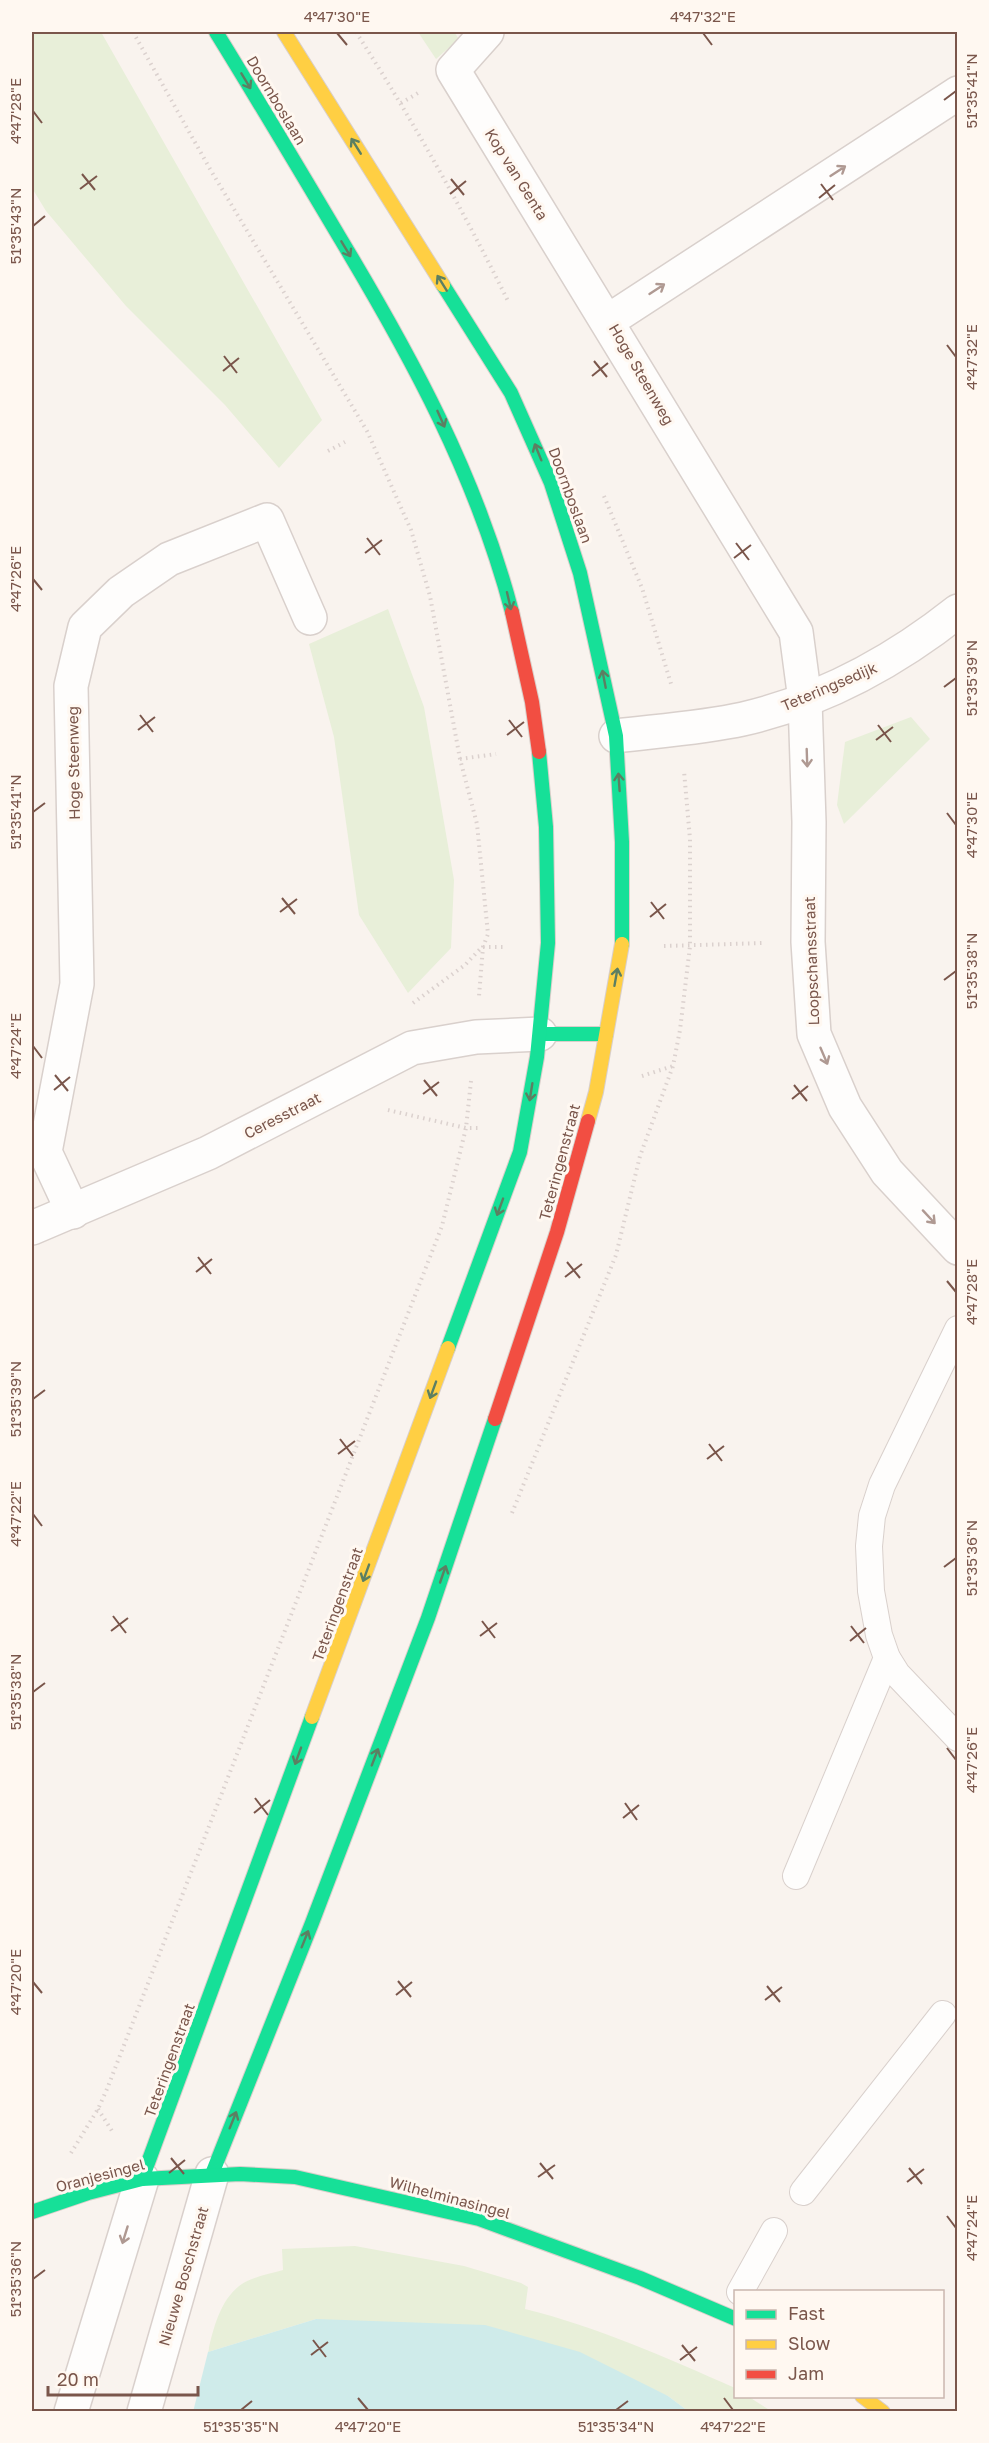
<svg xmlns="http://www.w3.org/2000/svg" width="989" height="2443" viewBox="0 0 989 2443" font-family="'Golos Text',sans-serif">
  <style>
    .green { fill: #e8efd9 }
    .water { fill: #cfebea }
    .pier { fill: #f9f3ee }
    .lines { fill: none; stroke-linecap: round; stroke-linejoin: round }
    .lane-casing { stroke: #d9d0cc; stroke-width: 28 }
    .street-casing { stroke: #d9d0cc; stroke-width: 36 }
    .fast-casing { stroke: #d9cfca; stroke-width: 16 }
    .slow-casing { stroke: #d9cfca; stroke-width: 16 }
    .jam-casing { stroke: #d9cfca; stroke-width: 16 }
    .path { stroke: #dbd1ce; stroke-width: 4; stroke-dasharray: 1.5 4.5; stroke-linecap: butt }
    .lane { stroke: #fefdfc; stroke-width: 26 }
    .street { stroke: #fefdfc; stroke-width: 33 }
    .fast { stroke: #16e098; stroke-width: 14 }
    .slow { stroke: #ffcf43; stroke-width: 14 }
    .jam { stroke: #f24e42; stroke-width: 14 }
    .oneway { stroke: #5c7f62 }
    .oneway2 { stroke: #af9992 }
    .ticks { fill: none; stroke: #7a564b; stroke-width: 2 }
    .labels { text-anchor: middle; dominant-baseline: central; stroke-width: 6; stroke-linejoin: round; paint-order: stroke }
    .street-label { font-size: 15px; fill: #7a564b; stroke: #fff8f1 }
    .neatline { fill: none; stroke: #7a564b; stroke-width: 2 }
    .ticks-label { font-size: 15px; text-anchor: middle; fill: #7a564b }
  </style>
  <rect width="100%" height="100%" fill="#f9f3ee"/>
  <g class="green">
    <polygon points="32,32 101,32 322,420 279,468 225,405 126,306 46,211 32,188"/>
    <polygon points="418,32 454,32 459,39 436,59"/>
    <polygon points="388,609 424,707 454,880 451,948 408,993 359,915 334,737 309,644"/>
    <polygon points="911,717 930,739 844,824 837,805 845,742"/>
    <path d="M355 2246 464 2266 521 2283 528 2287 525 2309C598 2327 667 2358 735 2388L736 2396 749 2397 771 2411H688L668 2396 316 2319 208 2352C214 2325 223 2289 252 2279 262 2275 273 2273 283 2270L282 2249Z"/>
  </g>
  <polygon class="water" points="316,2319 485,2325 580,2352 668,2396 688,2411 32,2412 208,2352"/>
  <polygon class="pier" points="209,2348 193,2412 32,2411 32,2398"/>
  <g class="lines">
    <g class="lane-casing">
      <g id="lane">
        <polyline points="958,1329 882,1485 872,1516 869,1546 871,1591 879,1635 887,1658 897,1674 958,1738"/>
        <polyline points="796,1876 887,1658"/>
        <polyline points="803,2192 943,2014"/>
        <polyline points="740,2292 774,2231"/>
      </g>
    </g>
    <g class="street-casing">
      <g id="street">
        <polyline points="487,32 453,70 796,632 805,700 809,822 808,942 814,1034 845,1107 887,1172 958,1248"/>
        <polyline points="608,321 958,93"/>
        <path d="M616 736C657 731 702 728 743 719 821 701 895 661 958 611"/>
        <polyline points="73,1212 45,1152 77,984 71,686 85,627 121,592 169,559 267,520 310,618"/>
        <polyline points="32,1228 208,1153 412,1048 476,1037 540,1034"/>
        <polyline points="71,2412 142,2179"/>
        <polyline points="144,2412 212,2174"/>
      </g>
    </g>
    <g class="fast-casing">
      <g id="fast">
        <path d="M216 32C258 100 299 169 340 238 412 358 476 475 512 612"/>
        <polyline points="443,285 511,393 551,483 580,573 616,736 622,842 622,944"/>
        <polyline points="540,1034 606,1034"/>
        <polyline points="448,1348 520,1152 537,1057 548,943 546,827 539,752"/>
        <polyline points="212,2174 312,1923 428,1618 495,1419"/>
        <polyline points="142,2179 312,1717"/>
        <polyline points="32,2212 88,2193 142,2179 240,2174 295,2177 479,2219 640,2278 736,2319"/>
      </g>
    </g>
    <g class="slow-casing">
      <g id="slow">
        <polyline points="284,32 443,285"/>
        <polyline points="588,1121 596,1092 622,944"/>
        <polyline points="312,1717 448,1348"/>
        <polyline points="862,2396 883,2412"/>
      </g>
    </g>
    <g class="jam-casing">
      <g id="jam">
        <polyline points="512,612 532,702 539,752"/>
        <polyline points="495,1419 557,1232 588,1121"/>
      </g>
    </g>
    <g class="path">
      <polyline points="133,32 210,169 367,431 411,530 430,596 460,759 477,824 488,934 483,947 479,996"/>
      <path d="M356 32C412 119 462 208 508 301"/>
      <polyline points="401,103 418,93"/>
      <polyline points="328,451 345,442"/>
      <polyline points="604,496 642,588 672,687"/>
      <polyline points="460,759 496,754"/>
      <polyline points="664,946 764,943"/>
      <polyline points="483,947 506,947"/>
      <polyline points="413,1003 465,965 482,947"/>
      <polyline points="642,1076 673,1066"/>
      <polyline points="388,1110 466,1128 481,1128"/>
      <polyline points="512,1513 616,1255 640,1156 673,1066 680,1030 690,946 690,839 684,771"/>
      <polyline points="98,2109 112,2131"/>
      <polyline points="71,2153 98,2109 107,2089 442,1226 466,1128 471,1081"/>
    </g>
    <use href="#lane" class="lane"/>
    <use href="#street" class="street"/>
    <use href="#fast" class="fast"/>
    <use href="#slow" class="slow"/>
    <use href="#jam" class="jam"/>
  </g>
  <defs><path id="oneway-shaft" d="M-6 0H5M1.5-3L5.5 0L1.5 3" fill="none" stroke-width="1.6" stroke-linecap="round" stroke-linejoin="round" transform="scale(1.5)"/></defs>
  <g class="oneway">
    <use href="#oneway-shaft" transform="translate(246 81) rotate(59)"/>
    <use href="#oneway-shaft" transform="translate(356 146) rotate(-122)"/>
    <use href="#oneway-shaft" transform="translate(346 249) rotate(59)"/>
    <use href="#oneway-shaft" transform="translate(442 283) rotate(-122)"/>
    <use href="#oneway-shaft" transform="translate(441 419) rotate(66)"/>
    <use href="#oneway-shaft" transform="translate(538 452) rotate(-112)"/>
    <use href="#oneway-shaft" transform="translate(509 601) rotate(77)"/>
    <use href="#oneway-shaft" transform="translate(604 679) rotate(-101)"/>
    <use href="#oneway-shaft" transform="translate(619 782) rotate(-94)"/>
    <use href="#oneway-shaft" transform="translate(616 977) rotate(-80)"/>
    <use href="#oneway-shaft" transform="translate(531 1092) rotate(99)"/>
    <use href="#oneway-shaft" transform="translate(500 1207) rotate(110)"/>
    <use href="#oneway-shaft" transform="translate(433 1390) rotate(110)"/>
    <use href="#oneway-shaft" transform="translate(366 1573) rotate(110)"/>
    <use href="#oneway-shaft" transform="translate(443 1574) rotate(-71)"/>
    <use href="#oneway-shaft" transform="translate(298 1756) rotate(110)"/>
    <use href="#oneway-shaft" transform="translate(375 1757) rotate(-69)"/>
    <use href="#oneway-shaft" transform="translate(305 1939) rotate(-68)"/>
    <use href="#oneway-shaft" transform="translate(233 2120) rotate(-68)"/>
  </g>
  <g class="oneway2">
    <use href="#oneway-shaft" transform="translate(838 171) rotate(-33)"/>
    <use href="#oneway-shaft" transform="translate(657 289) rotate(-33)"/>
    <use href="#oneway-shaft" transform="translate(807 758) rotate(88)"/>
    <use href="#oneway-shaft" transform="translate(824 1056) rotate(67)"/>
    <use href="#oneway-shaft" transform="translate(929 1217) rotate(47)"/>
    <use href="#oneway-shaft" transform="translate(125 2235) rotate(107)"/>
  </g>
  <path class="ticks" d="M337 33 347 45M703 33 712 45M944 100 956 91M33 111 42 123M82 174 95 190M451 179 464 195M821 184 833 200M80 189 97 176M450 194 466 181M819 198 835 185M33 226 45 216M947 345 956 357M224 356 237 373M594 361 607 377M223 371 239 358M592 376 608 363M367 538 380 555M736 543 749 560M365 553 382 540M734 558 751 545M33 579 42 590M944 687 956 678M140 715 153 732M509 720 522 737M878 725 891 742M138 730 155 717M507 735 524 722M876 740 893 727M33 812 45 803M947 813 956 825M282 898 295 914M651 902 664 919M280 912 297 899M650 917 666 904M944 980 956 971M33 1046 42 1058M55 1075 68 1091M424 1080 437 1096M794 1085 807 1101M54 1090 70 1077M423 1094 439 1082M792 1099 808 1086M198 1257 211 1274M567 1262 580 1278M196 1272 212 1259M565 1277 582 1264M947 1281 956 1292M33 1399 45 1390M340 1439 353 1456M709 1444 722 1461M338 1454 355 1441M707 1459 724 1446M33 1514 42 1526M944 1567 956 1558M113 1616 126 1633M482 1621 495 1638M851 1626 864 1643M111 1631 128 1618M480 1636 497 1623M850 1641 866 1628M33 1692 45 1683M947 1748 956 1760M255 1798 268 1815M625 1803 637 1820M254 1813 270 1800M623 1818 639 1805M398 1981 411 1997M33 1982 42 1993M767 1986 780 2002M396 1995 412 1982M765 2000 782 1987M171 2158 184 2174M540 2163 553 2179M909 2168 922 2184M169 2173 185 2160M538 2177 555 2165M907 2182 924 2169M947 2216 956 2228M33 2279 45 2270M313 2340 326 2357M682 2345 695 2361M311 2355 328 2342M680 2360 697 2347M358 2398 368 2410M724 2398 733 2410M241 2410 252 2401M616 2410 628 2401"/>
  <g class="labels">
    <g class="street-label">
      <text transform="translate(277 100) rotate(59)">Doornboslaan</text>
      <text transform="translate(517 174) rotate(58)">Kop van Genta</text>
      <text transform="translate(642 374) rotate(60)">Hoge Steenweg</text>
      <text transform="translate(571 495) rotate(70)">Doornboslaan</text>
      <text transform="translate(829 686) rotate(-23)">Teteringsedijk</text>
      <text transform="translate(73 763) rotate(-91)">Hoge Steenweg</text>
      <text transform="translate(811 961) rotate(-92)">Loopschansstraat</text>
      <text transform="translate(282 1115) rotate(-27)">Ceresstraat</text>
      <text transform="translate(559 1162) rotate(-75)">Teteringenstraat</text>
      <text transform="translate(337 1604) rotate(-70)">Teteringenstraat</text>
      <text transform="translate(169 2060) rotate(-70)">Teteringenstraat</text>
      <text transform="translate(100 2175) rotate(-15)">Oranjesingel</text>
      <text transform="translate(450 2197) rotate(15)">Wilhelminasingel</text>
      <text transform="translate(183 2276) rotate(-74)">Nieuwe Boschstraat</text>
    </g>
  </g>
  <rect width="989" height="2443" fill="none" stroke="#fff8f1" stroke-width="66"/>
  <rect x="734" y="2290" width="210" height="108" fill="#fff8f1" stroke="#cab7af" stroke-width="1.5"/>
  <rect x="746" y="2310" width="30" height="9" fill="#16e098" stroke="#cab7af" stroke-width="1.5"/>
  <text x="788" y="2320" font-size="18" fill="#7a564b">Fast</text>
  <rect x="746" y="2340" width="30" height="9" fill="#ffcf43" stroke="#cab7af" stroke-width="1.5"/>
  <text x="788" y="2350" font-size="18" fill="#7a564b">Slow</text>
  <rect x="746" y="2370" width="30" height="9" fill="#f24e42" stroke="#cab7af" stroke-width="1.5"/>
  <text x="788" y="2380" font-size="18" fill="#7a564b">Jam</text>
  <path d="M48 2386v9h150v-9" fill="none" stroke="#7a564b" stroke-width="3"/>
  <text x="57" y="2386" font-size="18" fill="#7a564b" stroke="#fff8f1" stroke-width="4.5" paint-order="stroke">20 m</text>
  <rect x="33" y="33" width="923" height="2377" class="neatline"/>
  <g class="ticks-label">
    <text x="337" y="22">4°47'30"E</text>
    <text x="703" y="22">4°47'32"E</text>
    <text transform="translate(972 91) rotate(-90)" y="5">51°35'41"N</text>
    <text transform="translate(16 111) rotate(-90)" y="5">4°47'28"E</text>
    <text transform="translate(16 226) rotate(-90)" y="5">51°35'43"N</text>
    <text transform="translate(972 357) rotate(-90)" y="5">4°47'32"E</text>
    <text transform="translate(16 579) rotate(-90)" y="5">4°47'26"E</text>
    <text transform="translate(972 678) rotate(-90)" y="5">51°35'39"N</text>
    <text transform="translate(16 812) rotate(-90)" y="5">51°35'41"N</text>
    <text transform="translate(972 825) rotate(-90)" y="5">4°47'30"E</text>
    <text transform="translate(972 971) rotate(-90)" y="5">51°35'38"N</text>
    <text transform="translate(16 1046) rotate(-90)" y="5">4°47'24"E</text>
    <text transform="translate(972 1292) rotate(-90)" y="5">4°47'28"E</text>
    <text transform="translate(16 1399) rotate(-90)" y="5">51°35'39"N</text>
    <text transform="translate(16 1514) rotate(-90)" y="5">4°47'22"E</text>
    <text transform="translate(972 1558) rotate(-90)" y="5">51°35'36"N</text>
    <text transform="translate(16 1692) rotate(-90)" y="5">51°35'38"N</text>
    <text transform="translate(972 1760) rotate(-90)" y="5">4°47'26"E</text>
    <text transform="translate(16 1982) rotate(-90)" y="5">4°47'20"E</text>
    <text transform="translate(972 2228) rotate(-90)" y="5">4°47'24"E</text>
    <text transform="translate(16 2279) rotate(-90)" y="5">51°35'36"N</text>
    <text x="241" y="2432">51°35'35"N</text>
    <text x="368" y="2432">4°47'20"E</text>
    <text x="616" y="2432">51°35'34"N</text>
    <text x="733" y="2432">4°47'22"E</text>
  </g>
</svg>
